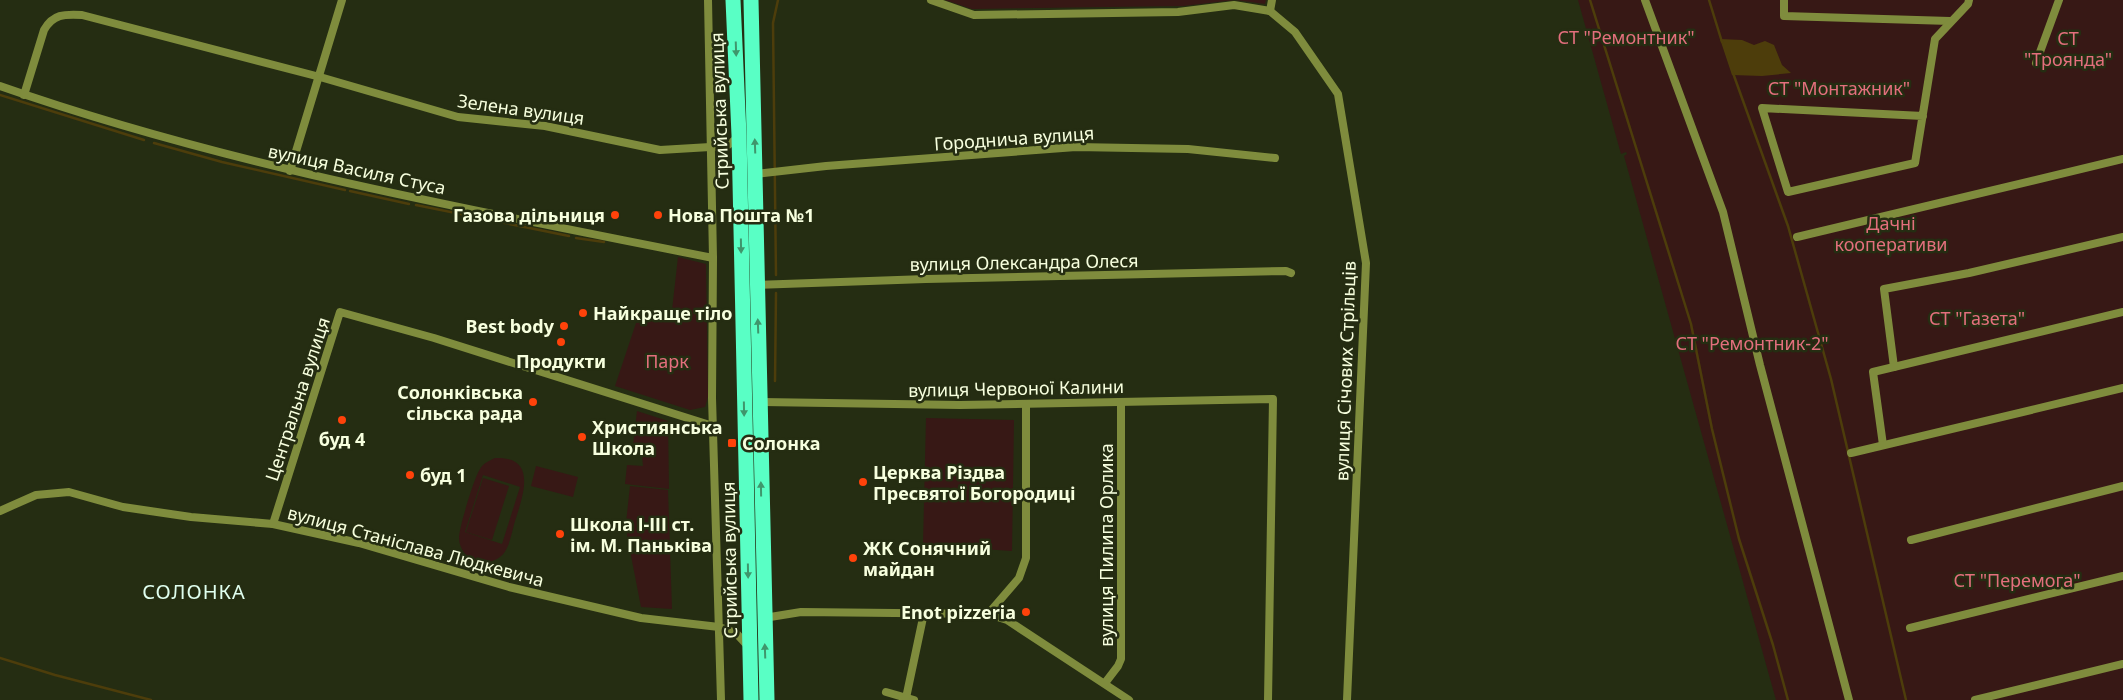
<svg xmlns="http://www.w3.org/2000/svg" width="2123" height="700" viewBox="0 0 2123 700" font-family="'Noto Sans',sans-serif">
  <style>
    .green { fill: #371815; fill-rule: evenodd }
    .water { fill: #4d3d0b }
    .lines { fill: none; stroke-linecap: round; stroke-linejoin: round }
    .stream { stroke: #4d3d0b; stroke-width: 2.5 }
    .street { stroke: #7f8c3d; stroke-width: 8 }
    .highway { stroke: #59ffc5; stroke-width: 15 }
    .oneway { fill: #3f966c }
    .poi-dot { fill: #ff420a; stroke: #252d12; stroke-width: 2 }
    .labels { text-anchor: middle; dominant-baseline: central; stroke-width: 5; stroke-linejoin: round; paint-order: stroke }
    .park-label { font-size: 18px; fill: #e36f7d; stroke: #252d12 }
    .street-label { font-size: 18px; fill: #f7ffde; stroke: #252d12 }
    .poi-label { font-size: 18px; font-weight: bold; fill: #f7ffde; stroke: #252d12; text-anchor: start }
    .quarter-label { font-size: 20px; letter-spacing: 1px; fill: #e0ffef; stroke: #252d12 }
  </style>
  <rect width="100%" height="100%" fill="#252d12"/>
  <g class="green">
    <polygon points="945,0 1266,0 1265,4 1235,0 1183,6 972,9"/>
    <polygon points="1578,0 2123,0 2123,700 1776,700 1624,156 1627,154 1626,152 1621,154"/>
    <polygon points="678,257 706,264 708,397 705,407 690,410 615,386 636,323 671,319"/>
    <polygon points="637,411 668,421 669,489 625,484 627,465 643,466 642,456 632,454"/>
    <polygon points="926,418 1014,420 1012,551 923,545"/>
    <path d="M495 458C538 456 523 496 515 521 512 531 510 545 504 553 497 562 483 565 473 560 465 556 459 547 459 538 459 528 474 478 480 469 483 463 489 461 495 458ZM483 475 520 487 502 544 465 532Z"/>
    <polygon points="536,466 578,477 573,497 531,486"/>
    <polygon points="483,478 509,486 492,540 466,532"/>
    <polygon points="630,486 668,490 672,609 641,607 627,535 626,523"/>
  </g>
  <polygon class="water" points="1720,39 1742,40 1754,45 1765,41 1774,45 1782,65 1791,73 1762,76 1732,75"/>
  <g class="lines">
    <g class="stream">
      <polyline points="1590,0 1691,324 1712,429 1739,539 1773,645 1788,700"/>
      <polyline points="1709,0 1722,42"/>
      <polyline points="1733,73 1788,226 1831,379 1906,700"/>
      <polyline points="0,95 144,140"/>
      <polyline points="154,143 222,162 345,190"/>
      <polyline points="350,191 409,204"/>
      <polyline points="416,205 569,236"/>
      <polyline points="576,238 604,242"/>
      <polyline points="776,275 773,23 778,0"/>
      <polyline points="775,381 776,293"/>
      <polyline points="0,658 55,675 151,700"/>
    </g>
    <g class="street">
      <polyline points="708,0 713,258 712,398 721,700"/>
      <polyline points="931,0 974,15 1178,12 1234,5 1270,11"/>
      <polyline points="1645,0 1723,212 1760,365 1849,700"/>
      <polyline points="1784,0 1784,16 1950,21"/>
      <polyline points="1270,11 1295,32 1338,94 1366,263 1347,700"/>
      <polyline points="1270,11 1272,0"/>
      <polyline points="2036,63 2059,0"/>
      <path d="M0 86C231 167 474 210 713 258"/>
      <path d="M24 95 44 30C53 14 64 14 82 15L320 77 458 117 545 126 660 150 727 146 737 138"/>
      <polyline points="1923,116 1762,108 1788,192 1915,163 1935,39 1968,4 1969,0"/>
      <polyline points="290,171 342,0"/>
      <polyline points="756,174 826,166 1076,147 1188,149 1275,158"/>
      <polyline points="1797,237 2123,159"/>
      <polyline points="757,285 926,279 1286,271 1291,273"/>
      <polyline points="1894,367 1884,289 1969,273 2123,237"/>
      <polyline points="759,402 960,405 1273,399 1268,700"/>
      <polyline points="1883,445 1873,372 2123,312"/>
      <polyline points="1851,453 2123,388"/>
      <polyline points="0,511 36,495 69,492 123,507 191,517 273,524 359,543 509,587 641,618 719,627 736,633 747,645"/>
      <polyline points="273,524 340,312 434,338 713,426"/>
      <polyline points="1911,540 2123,486"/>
      <polyline points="988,614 1019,578 1026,558 1026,404"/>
      <polyline points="764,618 801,612 988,614 1007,620 1129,700"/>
      <polyline points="1910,628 2123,576"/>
      <polyline points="1105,683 1118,666 1121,659 1121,402"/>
      <polyline points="886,692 914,700"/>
      <polyline points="906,698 924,613"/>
      <polyline points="1975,700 2123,664"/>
    </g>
    <g class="highway">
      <polyline points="733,0 739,135 751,700"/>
      <polyline points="751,0 767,700"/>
    </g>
  </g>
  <defs><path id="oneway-solid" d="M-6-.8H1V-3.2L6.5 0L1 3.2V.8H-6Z" transform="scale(1.25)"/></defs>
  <g class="oneway">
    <use href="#oneway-solid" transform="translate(736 49) rotate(88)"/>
    <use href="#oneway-solid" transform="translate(755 146) rotate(-92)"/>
    <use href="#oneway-solid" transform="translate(741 246) rotate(89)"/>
    <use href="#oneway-solid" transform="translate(758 326) rotate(-92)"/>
    <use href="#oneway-solid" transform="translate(744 409) rotate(89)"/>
    <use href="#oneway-solid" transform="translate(761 489) rotate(-91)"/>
    <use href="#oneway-solid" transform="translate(748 571) rotate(89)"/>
    <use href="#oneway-solid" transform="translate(765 651) rotate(-92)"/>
  </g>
  <g class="poi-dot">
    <circle cx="615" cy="215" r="5"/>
    <circle cx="658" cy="215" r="5"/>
    <circle cx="583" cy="313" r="5"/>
    <circle cx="564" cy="326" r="5"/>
    <circle cx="561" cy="342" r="5"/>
    <circle cx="533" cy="402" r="5"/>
    <circle cx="342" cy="420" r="5"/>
    <circle cx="582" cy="437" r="5"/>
    <rect x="727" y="438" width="10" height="10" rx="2.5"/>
    <circle cx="410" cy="475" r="5"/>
    <circle cx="863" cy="482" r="5"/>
    <circle cx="560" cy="534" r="5"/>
    <circle cx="853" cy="558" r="5"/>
    <circle cx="1026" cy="612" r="5"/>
  </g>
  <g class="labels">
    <g class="park-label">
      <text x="1626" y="37">СТ "Ремонтник"</text>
      <text x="2068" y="38">СТ<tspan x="2068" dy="21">"Троянда"</tspan></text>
      <text x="1839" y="88">СТ "Монтажник"</text>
      <text x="1891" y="223">Дачні<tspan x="1891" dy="21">кооперативи</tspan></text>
      <text x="1977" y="318">СТ "Газета"</text>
      <text x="1752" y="343">СТ "Ремонтник-2"</text>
      <text x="667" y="361">Парк</text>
      <text x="2017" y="580">СТ "Перемога"</text>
    </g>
    <g class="street-label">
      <text transform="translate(521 109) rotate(8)">Зелена вулиця</text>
      <text transform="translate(719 111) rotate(-92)">Стрийська вулиця</text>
      <text transform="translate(1014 138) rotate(-4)">Городнича вулиця</text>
      <text transform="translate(357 169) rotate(12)">вулиця Василя Стуса</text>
      <text transform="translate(1024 262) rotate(-1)">вулиця Олександра Олеся</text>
      <text transform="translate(1345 371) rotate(-88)">вулиця Січових Стрільців</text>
      <text transform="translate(1016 388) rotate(-1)">вулиця Червоної Калини</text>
      <text transform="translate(297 399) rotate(-72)">Центральна вулиця</text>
      <text transform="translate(1106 545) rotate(-90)">вулиця Пилипа Орлика</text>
      <text transform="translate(416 546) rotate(15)">вулиця Станіслава Людкевича</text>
      <text transform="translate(729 560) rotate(-91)">Стрийська вулиця</text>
    </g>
    <g class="poi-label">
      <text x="605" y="215" text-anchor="end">Газова дільниця</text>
      <text x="668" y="215">Нова Пошта №1</text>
      <text x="593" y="313">Найкраще тіло</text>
      <text x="554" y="326" text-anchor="end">Best body</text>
      <text x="561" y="361" text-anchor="middle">Продукти</text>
      <text x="523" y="392" text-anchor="end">Солонківська<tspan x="523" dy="21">сільска рада</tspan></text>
      <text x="592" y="427">Християнська<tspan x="592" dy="21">Школа</tspan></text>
      <text x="342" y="439" text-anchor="middle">буд 4</text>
      <text x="742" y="443">Солонка</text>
      <text x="873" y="472">Церква Різдва<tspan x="873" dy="21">Пресвятої Богородиці</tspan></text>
      <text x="420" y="475">буд 1</text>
      <text x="570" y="524">Школа І-ІІІ ст.<tspan x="570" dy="21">ім. М. Паньківа</tspan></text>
      <text x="863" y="548">ЖК Сонячний<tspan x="863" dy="21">майдан</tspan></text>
      <text x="1016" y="612" text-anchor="end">Enot pizzeria</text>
    </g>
    <g class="quarter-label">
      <text x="194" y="591">СОЛОНКА</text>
    </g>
  </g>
</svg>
